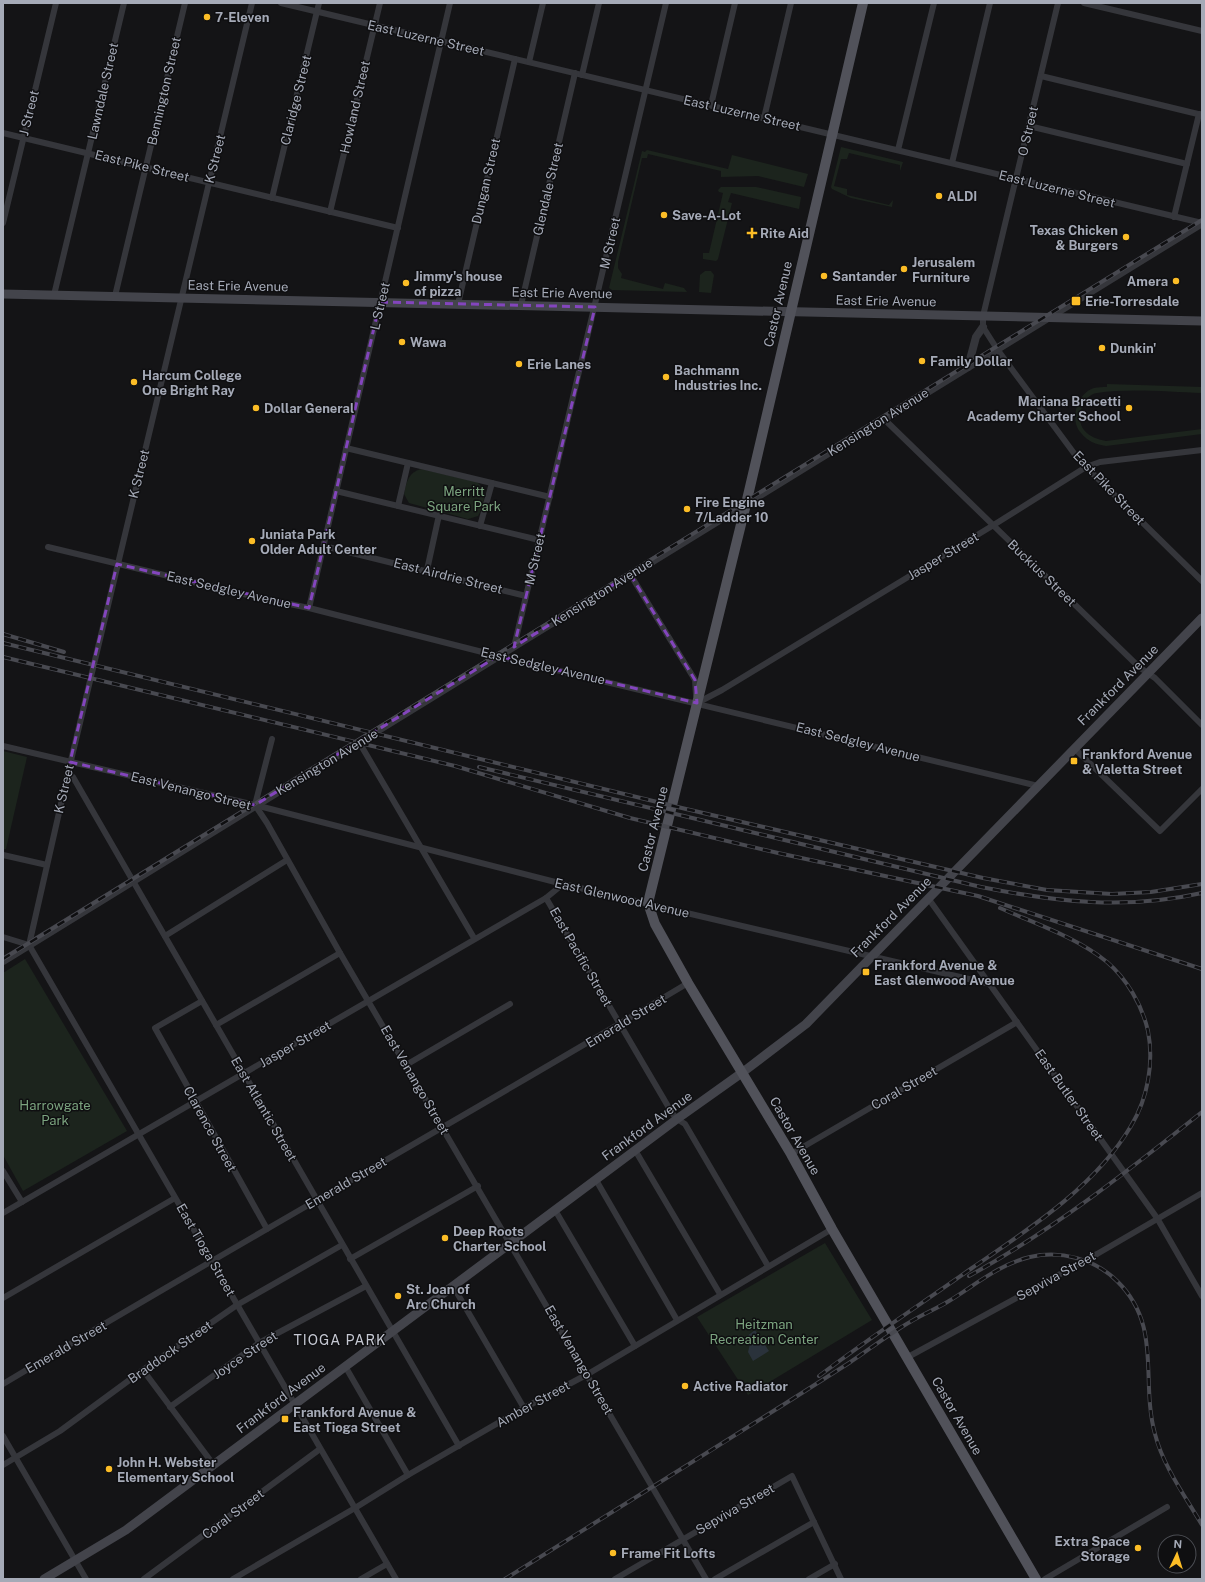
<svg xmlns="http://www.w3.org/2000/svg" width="1205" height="1582" viewBox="0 0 1205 1582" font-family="'Public Sans',sans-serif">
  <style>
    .green { fill: #1c241d }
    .water { fill: #2a323b }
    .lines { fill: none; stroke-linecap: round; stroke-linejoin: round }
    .minor { stroke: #35363b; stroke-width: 6 }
    .tertiary { stroke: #35363b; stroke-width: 8 }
    .secondary { stroke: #43444b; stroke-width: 9 }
    .primary { stroke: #51525a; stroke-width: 10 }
    .rail-casing { stroke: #484950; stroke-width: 4 }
    .rail { stroke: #0f0f11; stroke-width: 2.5; stroke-dasharray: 8; stroke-linecap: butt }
    .marked { fill: none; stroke: #8345bd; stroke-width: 3; stroke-dasharray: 8 5; stroke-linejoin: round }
    .poi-dot { fill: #fcbd26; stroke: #0f0f11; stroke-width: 1.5 }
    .labels { text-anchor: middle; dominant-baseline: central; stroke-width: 3; stroke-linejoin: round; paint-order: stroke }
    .poi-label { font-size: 13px; font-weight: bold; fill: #a5aab7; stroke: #0f0f11; text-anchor: start }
    .street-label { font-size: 13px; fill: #a5aab7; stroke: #0f0f11 }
    .park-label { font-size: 13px; fill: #7ba37f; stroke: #0f0f11 }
    .neighbourhood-label { font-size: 14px; letter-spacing: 1px; fill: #c6c9d3; stroke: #0f0f11 }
  </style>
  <rect width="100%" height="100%" fill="#141416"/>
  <g class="green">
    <polygon points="841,147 903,162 900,171 900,165 849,153 847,159 841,159 834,186 847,189 847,195 889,205 893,200 892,207 851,198 832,189 831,187"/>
    <polygon points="647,150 728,169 732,155 808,174 804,187 758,176 721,177 721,171 648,154 647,158 642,158 618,262 618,268 622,274 621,278 663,289 665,283 684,288 687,292 612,290 609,288 642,151 645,152"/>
    <polygon points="756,187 801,197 799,209 731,193 728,202 732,203 718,259 716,261 703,259 703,253 709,253 723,193 719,192 718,190 721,187"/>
    <polygon points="705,271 711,271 714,275 711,293 699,292 700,275"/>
    <path d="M1107 384 1202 387V393C1170 392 1129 388 1097 393 1082 395 1075 419 1084 430 1090 437 1097 439 1106 441L1202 429V434L1106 446C1096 444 1088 442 1081 433 1069 420 1077 393 1094 388 1098 387 1103 387 1107 387Z"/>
    <path d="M421 469 477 482C488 491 484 505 478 516L468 519 409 503 404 494C406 482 409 472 421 469Z"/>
    <polygon points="3,751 27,757 6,849 3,849"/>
    <polygon points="25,959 127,1131 23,1191 3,1155 3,973"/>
    <polygon points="825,1243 872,1320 748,1395 697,1317"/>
  </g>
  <polygon class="water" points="755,1330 769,1351 753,1361 748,1352 750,1344 746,1337"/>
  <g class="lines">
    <g class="minor">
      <polyline points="281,3 1202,223"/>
      <polyline points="1058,3 983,316 983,327 997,349 1079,460 1202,581"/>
      <polyline points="1084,3 1202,31"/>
      <polyline points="529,62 543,3"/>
      <polyline points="582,75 599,3"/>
      <polyline points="1041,76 1202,115"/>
      <polyline points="711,105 735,3"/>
      <polyline points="764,118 791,3"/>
      <polyline points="1029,126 1187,164"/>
      <polyline points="3,133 398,228"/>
      <polyline points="898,150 934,3"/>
      <polyline points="952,163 990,3"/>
      <polyline points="272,198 319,3"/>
      <polyline points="330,212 380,3"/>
      <polyline points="1174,217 1199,114"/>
      <polyline points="3,223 56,3"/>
      <polyline points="54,295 124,3"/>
      <polyline points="115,296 185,3"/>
      <polyline points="458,304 515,59"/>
      <polyline points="521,305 575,73"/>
      <polyline points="884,419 1139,667 1155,678 1202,725"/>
      <polyline points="346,448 550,497"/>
      <polyline points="336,491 539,540"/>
      <polyline points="398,506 408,463"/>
      <polyline points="480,526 492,483"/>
      <polyline points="324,546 526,596"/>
      <polyline points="48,547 256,597 309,608 498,656 1038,786"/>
      <polyline points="427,570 439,515"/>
      <polyline points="630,574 695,680 696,695"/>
      <polyline points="309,608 450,3"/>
      <polyline points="514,647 666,3"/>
      <polyline points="697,703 722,690 992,526 1086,467 1100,462 1202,450"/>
      <polyline points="359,742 474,938"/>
      <polyline points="3,746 255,805 563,884 990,984"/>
      <polyline points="1074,748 1160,831 1202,789"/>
      <polyline points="68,773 73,777 459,1446"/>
      <polyline points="255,805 267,823 340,953 706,1579"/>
      <polyline points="255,805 272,739"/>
      <polyline points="3,855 47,865"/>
      <polyline points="546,898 672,1113 677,1119 685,1124 768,1266"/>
      <polyline points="928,898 1157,1218 1202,1296"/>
      <polyline points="165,936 287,860"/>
      <polyline points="3,937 29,945 396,1579"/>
      <polyline points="29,945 68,773 252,3"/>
      <polyline points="202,1001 155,1028 267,1229"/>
      <polyline points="216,1025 340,953"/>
      <polyline points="406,1065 510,1004"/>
      <polyline points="635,1150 720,1294"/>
      <polyline points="791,1154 1017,1022"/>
      <polyline points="3,1171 22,1202"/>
      <polyline points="596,1180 677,1320"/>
      <polyline points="555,1210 635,1346"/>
      <polyline points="3,1213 546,898 563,884"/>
      <polyline points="350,1259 478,1186"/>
      <polyline points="453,1286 524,1408"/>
      <polyline points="3,1298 175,1198"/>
      <polyline points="908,1357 1097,1254 1202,1193"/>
      <polyline points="345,1366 408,1475"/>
      <polyline points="143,1370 213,1464"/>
      <path d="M3 1384C230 1248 461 1119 688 983"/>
      <polyline points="170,1407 259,1343 366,1286"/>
      <polyline points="3,1436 86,1579"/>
      <polyline points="3,1465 60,1431 143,1370 237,1305 342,1245"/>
      <polyline points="144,1579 320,1449"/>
      <polyline points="233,1579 355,1508 408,1475 524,1408 588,1374 832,1229"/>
      <polyline points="361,1579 387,1564"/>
      <polyline points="615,1579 792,1476 841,1579"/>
      <polyline points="715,1579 814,1522"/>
      <polyline points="809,1579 835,1564"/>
      <polyline points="1045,1579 1167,1507"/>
    </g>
    <g class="tertiary">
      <polyline points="968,367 976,337 983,327"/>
      <polyline points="3,961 1202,223"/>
    </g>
    <g class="secondary">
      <polyline points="3,294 1202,321"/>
      <polyline points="44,1579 126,1530 677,1119 743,1072 806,1024 1202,618"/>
    </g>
    <polyline class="primary" points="863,3 746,504 648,903 655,924 688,983 791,1154 832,1229 1036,1579"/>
    <g class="rail-casing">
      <g id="rail">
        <polyline points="3,634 64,652"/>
        <polyline points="3,643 686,809 983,878 1047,890 1112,894 1151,892 1202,884"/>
        <polyline points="3,657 455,766 630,818 778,853 978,896 1202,969"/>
        <path d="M479 767 981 887C1057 902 1125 910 1202 893"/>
        <polyline points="3,959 1202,220"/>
        <path d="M969 1276C1053 1230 1128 1171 1202 1112"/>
        <path d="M819 1376C869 1338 921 1304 972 1268 1029 1229 1095 1187 1131 1126 1148 1098 1154 1062 1148 1031 1142 1005 1127 979 1107 962 1076 937 1036 924 1000 908"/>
        <path d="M505 1579C620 1507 735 1436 849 1363 870 1349 889 1334 910 1322 923 1314 936 1309 949 1301 975 1285 1000 1264 1030 1257 1061 1250 1095 1259 1117 1281 1163 1326 1140 1379 1155 1434 1163 1466 1185 1496 1202 1525"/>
      </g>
    </g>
    <use href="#rail" class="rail"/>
  </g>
  <path class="marked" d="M380 302 595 307 514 647 630 574 695 680 697 703 498 656 255 805 70 762 117 564 309 608Z"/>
  <g class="poi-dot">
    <circle cx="207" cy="17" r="4"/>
    <circle cx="939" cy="196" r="4"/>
    <circle cx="664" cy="215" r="4"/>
    <path d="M750 227h4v4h4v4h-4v4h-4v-4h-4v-4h4z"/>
    <circle cx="1126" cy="237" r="4"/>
    <circle cx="904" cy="269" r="4"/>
    <circle cx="824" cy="276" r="4"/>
    <circle cx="1176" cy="281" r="4"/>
    <circle cx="406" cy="283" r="4"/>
    <rect x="1071" y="296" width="10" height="10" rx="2"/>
    <circle cx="402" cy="342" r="4"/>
    <circle cx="1102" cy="348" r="4"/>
    <circle cx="922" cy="361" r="4"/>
    <circle cx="519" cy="364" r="4"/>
    <circle cx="666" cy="377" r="4"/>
    <circle cx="134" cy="382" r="4"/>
    <circle cx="256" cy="408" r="4"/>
    <circle cx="1129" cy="408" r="4"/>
    <circle cx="687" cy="509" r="4"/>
    <circle cx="252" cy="541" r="4"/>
    <rect x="1070" y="757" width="8" height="8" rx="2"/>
    <rect x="862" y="968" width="8" height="8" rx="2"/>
    <circle cx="445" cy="1238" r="4"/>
    <circle cx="398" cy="1296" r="4"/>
    <circle cx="685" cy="1386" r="4"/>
    <rect x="281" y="1415" width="8" height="8" rx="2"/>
    <circle cx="109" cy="1469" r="4"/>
    <circle cx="1138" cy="1548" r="4"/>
    <circle cx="613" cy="1553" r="4"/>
  </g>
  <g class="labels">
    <g class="poi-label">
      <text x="215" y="17">7-Eleven</text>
      <text x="947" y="196">ALDI</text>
      <text x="672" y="215">Save-A-Lot</text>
      <text x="1118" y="230" text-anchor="end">Texas Chicken<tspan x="1118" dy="15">&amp; Burgers</tspan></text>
      <text x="760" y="233">Rite Aid</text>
      <text x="912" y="262">Jerusalem<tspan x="912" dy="15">Furniture</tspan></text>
      <text x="414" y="276">Jimmy's house<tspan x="414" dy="15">of pizza</tspan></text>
      <text x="832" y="276">Santander</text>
      <text x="1168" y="281" text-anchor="end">Amera</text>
      <text x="1085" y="301">Erie-Torresdale</text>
      <text x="410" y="342">Wawa</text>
      <text x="1110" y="348">Dunkin'</text>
      <text x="930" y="361">Family Dollar</text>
      <text x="527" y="364">Erie Lanes</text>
      <text x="674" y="370">Bachmann<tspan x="674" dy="15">Industries Inc.</tspan></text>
      <text x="142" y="375">Harcum College<tspan x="142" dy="15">One Bright Ray</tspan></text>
      <text x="1121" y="401" text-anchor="end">Mariana Bracetti<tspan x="1121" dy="15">Academy Charter School</tspan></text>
      <text x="264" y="408">Dollar General</text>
      <text x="695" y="502">Fire Engine<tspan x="695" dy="15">7/Ladder 10</tspan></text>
      <text x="260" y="534">Juniata Park<tspan x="260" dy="15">Older Adult Center</tspan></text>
      <text x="1082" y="754">Frankford Avenue<tspan x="1082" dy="15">&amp; Valetta Street</tspan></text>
      <text x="874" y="965">Frankford Avenue &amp;<tspan x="874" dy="15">East Glenwood Avenue</tspan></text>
      <text x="453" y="1231">Deep Roots<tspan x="453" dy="15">Charter School</tspan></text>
      <text x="406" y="1289">St. Joan of<tspan x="406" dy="15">Arc Church</tspan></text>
      <text x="693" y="1386">Active Radiator</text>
      <text x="293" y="1412">Frankford Avenue &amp;<tspan x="293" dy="15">East Tioga Street</tspan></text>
      <text x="117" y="1462">John H. Webster<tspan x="117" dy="15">Elementary School</tspan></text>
      <text x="1130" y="1541" text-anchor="end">Extra Space<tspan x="1130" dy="15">Storage</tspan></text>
      <text x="621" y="1553">Frame Fit Lofts</text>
    </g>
    <g class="street-label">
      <text transform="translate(426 38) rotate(13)">East Luzerne Street</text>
      <text transform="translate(103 91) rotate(-77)">Lawndale Street</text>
      <text transform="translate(164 91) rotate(-77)">Bennington Street</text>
      <text transform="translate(296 100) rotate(-76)">Claridge Street</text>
      <text transform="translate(355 107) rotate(-77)">Howland Street</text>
      <text transform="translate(29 113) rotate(-76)">J Street</text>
      <text transform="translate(742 113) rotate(13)">East Luzerne Street</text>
      <text transform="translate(1028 131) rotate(-77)">O Street</text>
      <text transform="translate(215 159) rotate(-76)">K Street</text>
      <text transform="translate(142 166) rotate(14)">East Pike Street</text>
      <text transform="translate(486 181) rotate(-77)">Dungan Street</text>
      <text transform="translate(548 189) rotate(-77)">Glendale Street</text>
      <text transform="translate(1057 189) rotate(14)">East Luzerne Street</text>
      <text transform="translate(610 243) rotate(-77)">M Street</text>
      <text transform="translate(238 286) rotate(1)">East Erie Avenue</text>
      <text transform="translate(562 293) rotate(1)">East Erie Avenue</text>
      <text transform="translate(886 301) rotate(1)">East Erie Avenue</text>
      <text transform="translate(778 304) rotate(-77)">Castor Avenue</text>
      <text transform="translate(380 306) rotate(-77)">L Street</text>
      <text transform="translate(878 422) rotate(-32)">Kensington Avenue</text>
      <text transform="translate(139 474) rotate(-76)">K Street</text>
      <text transform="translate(1109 488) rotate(46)">East Pike Street</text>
      <text transform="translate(943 556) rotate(-31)">Jasper Street</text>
      <text transform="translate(535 559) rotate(-77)">M Street</text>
      <text transform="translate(1042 573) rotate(44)">Buckius Street</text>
      <text transform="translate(448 576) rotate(14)">East Airdrie Street</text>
      <text transform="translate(229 590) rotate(13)">East Sedgley Avenue</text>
      <text transform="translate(602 592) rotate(-32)">Kensington Avenue</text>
      <text transform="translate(543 666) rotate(13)">East Sedgley Avenue</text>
      <text transform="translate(1118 685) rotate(-45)">Frankford Avenue</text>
      <text transform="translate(858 742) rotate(14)">East Sedgley Avenue</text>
      <text transform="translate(327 762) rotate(-31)">Kensington Avenue</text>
      <text transform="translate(64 789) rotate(-77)">K Street</text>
      <text transform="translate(191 791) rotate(14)">East Venango Street</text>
      <text transform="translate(653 829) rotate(-76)">Castor Avenue</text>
      <text transform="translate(622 898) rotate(13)">East Glenwood Avenue</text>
      <text transform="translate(891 917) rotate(-45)">Frankford Avenue</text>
      <text transform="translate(581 957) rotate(60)">East Pacific Street</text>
      <text transform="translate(626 1021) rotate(-31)">Emerald Street</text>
      <text transform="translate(295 1044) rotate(-30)">Jasper Street</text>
      <text transform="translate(415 1080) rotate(60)">East Venango Street</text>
      <text transform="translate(904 1088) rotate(-30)">Coral Street</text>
      <text transform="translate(1069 1095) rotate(55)">East Butler Street</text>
      <text transform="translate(264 1109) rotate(60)">East Atlantic Street</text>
      <text transform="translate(647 1126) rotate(-36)">Frankford Avenue</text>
      <text transform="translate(210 1129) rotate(61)">Clarence Street</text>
      <text transform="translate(795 1136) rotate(60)">Castor Avenue</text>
      <text transform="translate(346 1183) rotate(-30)">Emerald Street</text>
      <text transform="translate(206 1250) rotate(60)">East Tioga Street</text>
      <text transform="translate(1056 1276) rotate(-29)">Sepviva Street</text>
      <text transform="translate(66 1347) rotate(-30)">Emerald Street</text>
      <text transform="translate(170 1352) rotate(-35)">Braddock Street</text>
      <text transform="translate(245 1355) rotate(-34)">Joyce Street</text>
      <text transform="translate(579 1360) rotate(60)">East Venango Street</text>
      <text transform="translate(281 1398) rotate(-37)">Frankford Avenue</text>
      <text transform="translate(533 1404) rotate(-29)">Amber Street</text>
      <text transform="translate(957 1416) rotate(60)">Castor Avenue</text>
      <text transform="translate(735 1509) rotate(-30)">Sepviva Street</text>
      <text transform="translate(233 1514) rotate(-37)">Coral Street</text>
    </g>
    <g class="park-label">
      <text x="464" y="491">Merritt<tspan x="464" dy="15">Square Park</tspan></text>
      <text x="55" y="1105">Harrowgate<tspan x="55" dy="15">Park</tspan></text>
      <text x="764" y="1324">Heitzman<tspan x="764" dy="15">Recreation Center</tspan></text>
    </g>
    <g class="neighbourhood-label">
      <text x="340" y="1340">TIOGA PARK</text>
    </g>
  </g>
  <rect width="1205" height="1582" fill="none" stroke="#a5aab7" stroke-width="8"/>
  <g transform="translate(1177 1554) rotate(4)"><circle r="19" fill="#0f0f11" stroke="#4b4d53"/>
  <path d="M0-3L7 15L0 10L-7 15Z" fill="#fcbd26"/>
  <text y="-6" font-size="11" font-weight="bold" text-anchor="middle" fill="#a5aab7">N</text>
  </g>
</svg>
